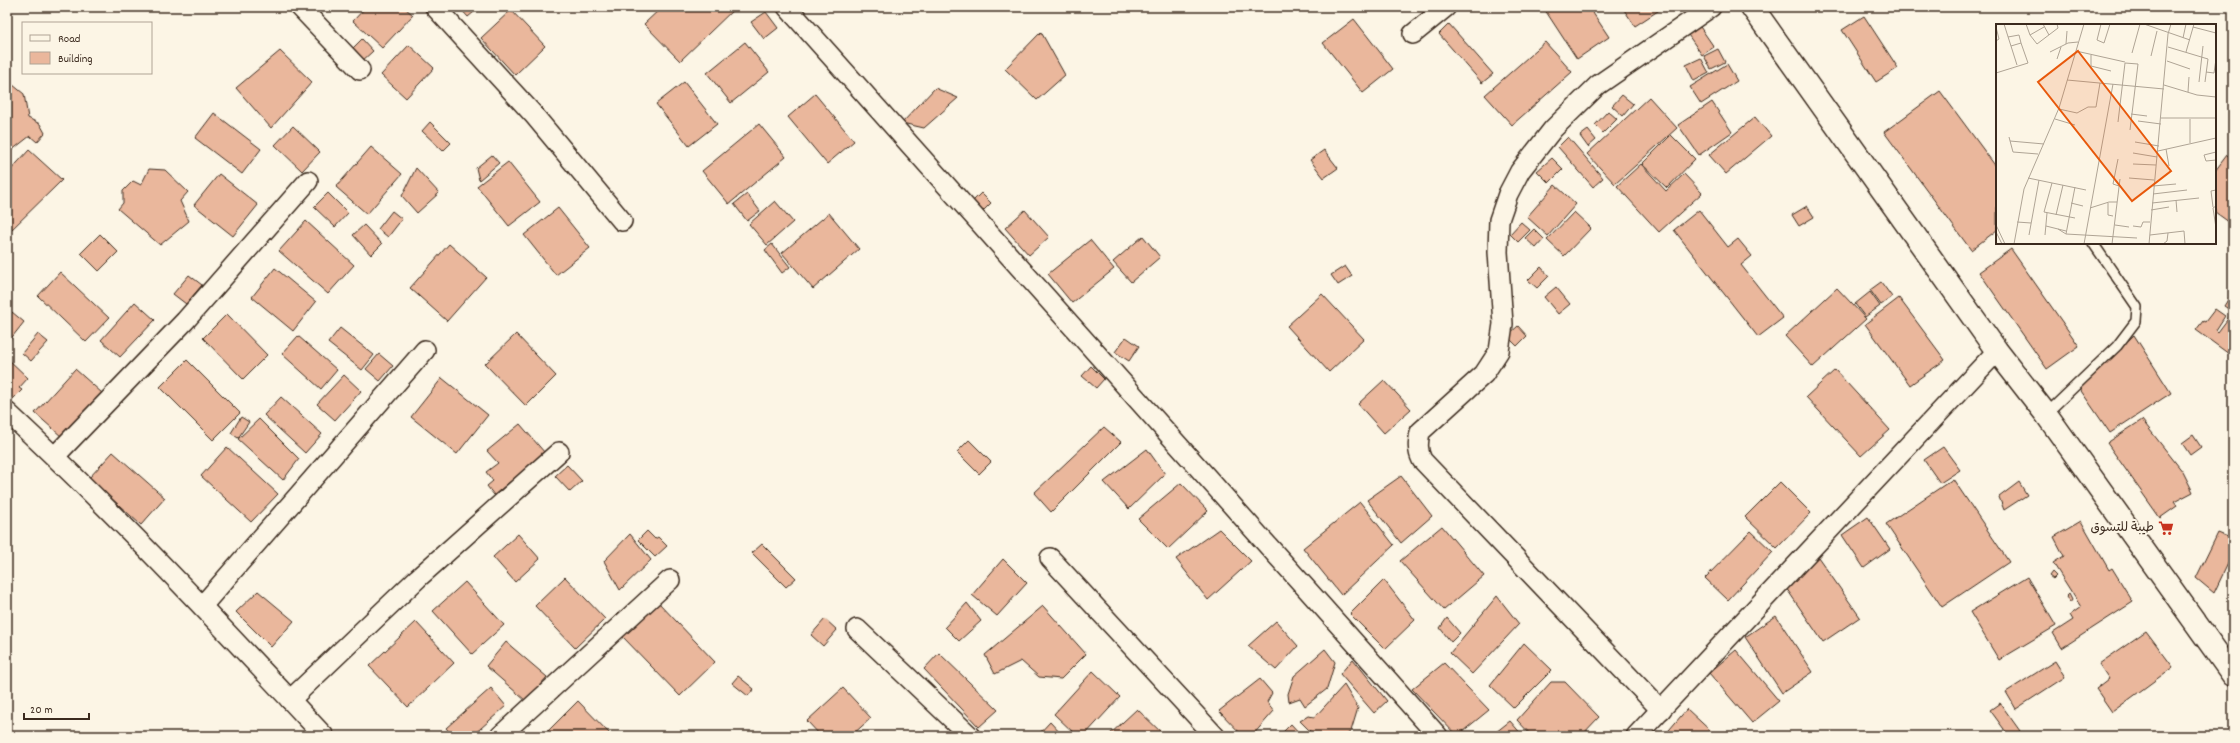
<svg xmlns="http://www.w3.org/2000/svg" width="2240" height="743" viewBox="0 0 2240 743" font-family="Dekko,'Playpen Sans Arabic',sans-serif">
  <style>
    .building { fill: #eab79c; stroke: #3b2a1e }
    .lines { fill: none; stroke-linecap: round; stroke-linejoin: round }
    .lane-casing { stroke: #3b2a1e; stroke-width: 12 }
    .street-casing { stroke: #3b2a1e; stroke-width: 22 }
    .secondary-casing { stroke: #3b2a1e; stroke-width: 25 }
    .lane { stroke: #fcf5e5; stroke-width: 9 }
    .street { stroke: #fcf5e5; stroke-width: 19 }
    .secondary { stroke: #fcf5e5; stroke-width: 22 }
    .labels { text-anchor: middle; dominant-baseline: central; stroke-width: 4; stroke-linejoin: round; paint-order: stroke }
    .poi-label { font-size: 13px; fill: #3b2a1e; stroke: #fcf5e5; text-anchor: end }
    .inset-road { fill: none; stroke: #afa495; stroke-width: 1 }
    .view { fill: #e8590c; fill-opacity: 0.15; stroke: #e8590c; stroke-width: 2 }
    .inset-edge { fill: none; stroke: #3b2a1e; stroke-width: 2 }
  </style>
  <rect width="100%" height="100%" fill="#fcf5e5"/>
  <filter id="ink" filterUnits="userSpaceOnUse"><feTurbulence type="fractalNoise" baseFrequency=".025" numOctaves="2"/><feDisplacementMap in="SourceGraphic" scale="8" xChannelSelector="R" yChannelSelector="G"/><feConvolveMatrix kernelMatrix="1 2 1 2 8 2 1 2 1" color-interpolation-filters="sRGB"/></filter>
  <g filter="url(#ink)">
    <g class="building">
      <polygon points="366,7 404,7 413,15 382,48 353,21"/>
      <polygon points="459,7 480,7 468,17"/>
      <polygon points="662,7 734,7 735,8 680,61 644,24"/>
      <polygon points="1543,7 1589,7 1609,37 1577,59"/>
      <polygon points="1622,7 1664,7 1635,26"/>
      <polygon points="511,10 545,46 515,75 481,38"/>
      <polygon points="766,12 778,28 764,39 751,22"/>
      <polygon points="1864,16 1898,68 1876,82 1842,30"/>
      <polygon points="1354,19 1393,69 1363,93 1323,43"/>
      <polygon points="1696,21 1714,47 1702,55 1684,29"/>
      <polygon points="1449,24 1493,74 1482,83 1439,34"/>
      <polygon points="1041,32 1065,75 1037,100 1005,69"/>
      <polygon points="362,39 373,51 361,62 350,51"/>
      <polygon points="745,42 769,72 731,103 707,73"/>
      <polygon points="1545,42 1572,72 1512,125 1485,95"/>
      <polygon points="409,45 434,68 406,98 381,75"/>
      <polygon points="1718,49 1725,62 1711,69 1704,56"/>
      <polygon points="280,51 312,82 271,128 236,88"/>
      <polygon points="1701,58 1709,73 1694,81 1686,65"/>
      <polygon points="1727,64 1737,81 1701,104 1690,87"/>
      <polygon points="7,80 24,94 28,118 40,124 45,133 37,142 30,136 7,154"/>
      <polygon points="684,82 717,124 689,146 656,104"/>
      <polygon points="935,88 958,98 924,128 902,123"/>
      <polygon points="1940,91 1997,168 1997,230 1971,250 1884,132"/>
      <polygon points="815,94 854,141 827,164 788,117"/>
      <polygon points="1622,95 1633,104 1623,116 1612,106"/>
      <polygon points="1649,97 1677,128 1615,184 1587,154"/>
      <polygon points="1712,102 1732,132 1699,155 1678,125"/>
      <polygon points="1608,111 1617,119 1603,133 1595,125"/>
      <polygon points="214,113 261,149 242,174 195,138"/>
      <polygon points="1755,117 1771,136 1726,174 1709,155"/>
      <polygon points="430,122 451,143 443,151 422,131"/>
      <polygon points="759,124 786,157 729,204 702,171"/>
      <polygon points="293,126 320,152 302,171 275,145"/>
      <polygon points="1588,130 1596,140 1588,147 1580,136"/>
      <polygon points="1671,135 1695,159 1667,188 1642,164"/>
      <polygon points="1568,137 1603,178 1593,187 1558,147"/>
      <polygon points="371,147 402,174 367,214 336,187"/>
      <polygon points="29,150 62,180 7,234 7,174"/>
      <polygon points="1324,150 1338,168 1324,178 1310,160"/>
      <polygon points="492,155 499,163 479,180 476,168"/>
      <polygon points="2227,155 2233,159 2233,225 2215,212 2215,171"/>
      <polygon points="1552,158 1563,169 1549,183 1537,171"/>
      <polygon points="508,162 540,202 509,226 477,186"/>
      <polygon points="1641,164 1666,191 1684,174 1702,193 1659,232 1617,186"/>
      <polygon points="416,168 439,193 417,213 402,196"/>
      <polygon points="149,169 165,170 188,192 180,201 189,221 160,245 118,209 123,203 123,191 133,181 141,185"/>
      <polygon points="219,174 258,205 233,236 194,205"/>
      <polygon points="1555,185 1576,204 1548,236 1527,217"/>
      <polygon points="328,193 348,213 335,227 314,207"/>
      <polygon points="981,193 991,203 981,213 971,203"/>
      <polygon points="747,194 760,211 747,221 734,204"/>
      <polygon points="775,201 793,222 767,245 749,224"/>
      <polygon points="1807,206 1814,217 1799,226 1792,215"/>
      <polygon points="558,208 590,248 556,275 524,235"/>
      <polygon points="1025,210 1049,237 1029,255 1005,228"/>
      <polygon points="1699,210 1728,247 1738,239 1752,256 1741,265 1783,318 1758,337 1674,230"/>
      <polygon points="392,211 402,219 388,237 378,229"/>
      <polygon points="1574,212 1591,228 1564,256 1547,240"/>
      <polygon points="829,213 859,249 813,289 782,253"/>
      <polygon points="306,221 354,265 328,294 279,251"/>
      <polygon points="1521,222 1530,230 1518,242 1510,234"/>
      <polygon points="364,225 382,244 371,255 353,235"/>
      <polygon points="1534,229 1544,239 1536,248 1525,238"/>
      <polygon points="100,234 118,252 99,271 81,253"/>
      <polygon points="1143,236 1160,257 1131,282 1113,262"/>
      <polygon points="1090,240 1114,269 1072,303 1048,274"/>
      <polygon points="449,244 486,277 447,321 410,288"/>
      <polygon points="772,244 790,267 782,273 765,250"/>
      <polygon points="2011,249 2079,346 2047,369 1979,272"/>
      <polygon points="1345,266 1352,276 1338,285 1331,275"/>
      <polygon points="1541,267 1549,276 1537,288 1528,280"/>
      <polygon points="275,268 316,302 293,331 252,297"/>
      <polygon points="60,272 109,318 86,342 38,296"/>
      <polygon points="189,275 202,285 186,304 173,294"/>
      <polygon points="1881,282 1892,297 1881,305 1870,290"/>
      <polygon points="1556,287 1570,304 1558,314 1544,297"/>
      <polygon points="1837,288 1866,319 1813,367 1785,336"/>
      <polygon points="1870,292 1880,306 1865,317 1855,304"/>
      <polygon points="1322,294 1364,339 1329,372 1287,326"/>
      <polygon points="1899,298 1945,360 1910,385 1865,324"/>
      <polygon points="2229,298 2233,300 2233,348 2229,354 2196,330 2203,321 2205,322 2215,309 2225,316 2216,330 2218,332 2233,312 2224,306"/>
      <polygon points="135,302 155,320 120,357 101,340"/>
      <polygon points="12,312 24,322 9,341 7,319"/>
      <polygon points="227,314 267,355 243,379 203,338"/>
      <polygon points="1518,326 1527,336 1517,346 1507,336"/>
      <polygon points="340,328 374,355 362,370 328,343"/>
      <polygon points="38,334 48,342 31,361 22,353"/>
      <polygon points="516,334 556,376 526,406 485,364"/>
      <polygon points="2134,335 2171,393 2110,433 2079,388"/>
      <polygon points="298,336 337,370 321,389 282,354"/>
      <polygon points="1126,337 1139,346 1129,361 1115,352"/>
      <polygon points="379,354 393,366 380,381 366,369"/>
      <polygon points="7,358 28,378 19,388 22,390 8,404"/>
      <polygon points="187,360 240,413 213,440 160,387"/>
      <polygon points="1091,366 1104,379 1096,388 1082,376"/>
      <polygon points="75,369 102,393 62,437 35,413"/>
      <polygon points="1835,370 1890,430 1861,456 1806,397"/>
      <polygon points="344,375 361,391 335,420 317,404"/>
      <polygon points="442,378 488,415 457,454 411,417"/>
      <polygon points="1384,380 1411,409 1384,433 1358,404"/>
      <polygon points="281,397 322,434 305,453 264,415"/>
      <polygon points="241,417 249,422 238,438 231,433"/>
      <polygon points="259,419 299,459 283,480 238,439"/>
      <polygon points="2142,420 2183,472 2193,492 2174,502 2177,506 2160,518 2107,443"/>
      <polygon points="520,424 545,453 494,495 487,486 493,481 486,472 498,463 487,451"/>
      <polygon points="1104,427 1121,442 1051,512 1034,493"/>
      <polygon points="2193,435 2201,447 2190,455 2182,443"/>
      <polygon points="969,440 991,462 979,474 957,452"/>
      <polygon points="227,447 278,494 251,522 201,476"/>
      <polygon points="1943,447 1960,470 1940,483 1924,460"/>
      <polygon points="1147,449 1165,474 1129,509 1104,482"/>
      <polygon points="113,452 165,498 141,525 89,478"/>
      <polygon points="567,465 582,481 570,492 555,476"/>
      <polygon points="1401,476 1432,516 1401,543 1367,500"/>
      <polygon points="1953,479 2009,562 1942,607 1886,524"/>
      <polygon points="1780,482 1811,513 1777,548 1745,517"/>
      <polygon points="2019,482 2027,495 2004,510 1999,497"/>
      <polygon points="1181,483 1208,511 1168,549 1138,519"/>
      <polygon points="1360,502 1394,545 1341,595 1303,548"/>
      <polygon points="1868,517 1890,549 1864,568 1842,535"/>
      <polygon points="2081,521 2109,570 2112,568 2133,602 2062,648 2053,633 2073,620 2070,615 2081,607 2053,563 2064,556 2054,537"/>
      <polygon points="1442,526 1484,576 1444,610 1400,561"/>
      <polygon points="1219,529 1251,561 1208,600 1176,559"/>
      <polygon points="647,531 655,539 658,537 667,546 655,557 638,540"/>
      <polygon points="1751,531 1773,552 1728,600 1705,578"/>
      <polygon points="2218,533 2233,539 2233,553 2214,593 2196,578"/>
      <polygon points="518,534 540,559 515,582 493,557"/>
      <polygon points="630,534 651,560 620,590 604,561"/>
      <polygon points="762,544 796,578 786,587 752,553"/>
      <polygon points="1818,557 1860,617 1823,642 1782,582"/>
      <polygon points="1003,559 1027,583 997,616 972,595"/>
      <polygon points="2052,572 2056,576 2053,579 2049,576"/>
      <polygon points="565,577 605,619 575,648 535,606"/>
      <polygon points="2027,577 2056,626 1999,660 1970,612"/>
      <polygon points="1384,580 1415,620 1385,649 1350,614"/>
      <polygon points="465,582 504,625 472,654 433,611"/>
      <polygon points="258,591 294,621 271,647 236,612"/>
      <polygon points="2069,594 2072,600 2070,603 2066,597"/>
      <polygon points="1497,596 1519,624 1472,674 1450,653"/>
      <polygon points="658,602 715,662 680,696 622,636"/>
      <polygon points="967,603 981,621 959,641 945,627"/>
      <polygon points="1043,606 1086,654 1061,679 1039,677 1021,661 995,674 985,655"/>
      <polygon points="1776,616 1813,672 1782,693 1745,637"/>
      <polygon points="1447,618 1460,633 1451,642 1440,628"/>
      <polygon points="825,619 837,630 823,646 811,635"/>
      <polygon points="1276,621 1298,646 1276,670 1248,646"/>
      <polygon points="416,622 454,663 408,707 369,666"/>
      <polygon points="2146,631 2173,667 2112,712 2096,689 2109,679 2099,664"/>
      <polygon points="506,642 547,677 526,701 486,666"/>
      <polygon points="1524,643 1552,670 1514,708 1490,685"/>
      <polygon points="1325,649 1335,662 1327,689 1305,706 1300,698 1289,702 1288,694 1294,676"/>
      <polygon points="1736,650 1779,701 1752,723 1709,673"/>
      <polygon points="939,653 998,710 979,727 924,669"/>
      <polygon points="1353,659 1387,701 1374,713 1340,674"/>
      <polygon points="2055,661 2065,677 2016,709 2006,692"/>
      <polygon points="1444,663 1489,710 1457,736 1412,689"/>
      <polygon points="1093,671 1120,697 1084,736 1077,736 1054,714"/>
      <polygon points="738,676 754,689 748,696 732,683"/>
      <polygon points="1260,679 1272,693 1267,702 1274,711 1252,736 1243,736 1219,711"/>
      <polygon points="1551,682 1565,682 1599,717 1581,736 1532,736 1517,720"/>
      <polygon points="1344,685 1358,708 1351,731 1345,736 1315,736 1300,721 1308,716 1315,717"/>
      <polygon points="491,688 506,706 472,736 453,736 446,728"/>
      <polygon points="843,688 871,718 851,736 821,736 807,721"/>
      <polygon points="578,701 612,736 551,736 547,732"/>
      <polygon points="2000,703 2020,731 2014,736 2009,736 1990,710"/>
      <polygon points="1137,709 1165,736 1108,736"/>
      <polygon points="1687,709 1716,736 1664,736"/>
      <polygon points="1510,721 1523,736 1491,736"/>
      <polygon points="1050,722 1063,736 1037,736"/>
      <polygon points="1291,724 1302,736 1279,736"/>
      <rect x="1371" y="735" width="23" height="1"/>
    </g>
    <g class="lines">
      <g class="lane-casing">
        <polyline id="lane" points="2046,414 2117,346 2136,321 2137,307 2093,243"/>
      </g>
      <g class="street-casing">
        <g id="street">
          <polyline points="300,7 360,70"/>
          <polyline points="435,7 533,114 622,221"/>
          <polyline points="787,7 1438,736"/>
          <polyline points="1413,34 1446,7"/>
          <path d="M7 412C118 515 221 626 324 736"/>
          <polyline points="55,456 185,321 308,181"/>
          <polyline points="1050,558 1215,736"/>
          <polyline points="202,606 425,350"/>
          <polyline points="857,629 970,736"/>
          <polyline points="290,700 418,578 559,452"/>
          <path d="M1661 710 1422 460C1417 450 1418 443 1420 432L1484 374 1499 351 1503 324 1498 252 1499 220 1508 194 1520 171 1553 129 1598 85 1711 7"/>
          <polyline points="500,736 670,580"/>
          <polyline points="1636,736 1997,351"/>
        </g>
      </g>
      <g class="secondary-casing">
        <polyline id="secondary" points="1752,7 1997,351 2046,414 2233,675"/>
      </g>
      <use href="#lane" class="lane"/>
      <use href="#street" class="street"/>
      <use href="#secondary" class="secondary"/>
    </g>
  </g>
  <defs>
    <g id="supermarket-bare" transform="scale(1.2)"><path d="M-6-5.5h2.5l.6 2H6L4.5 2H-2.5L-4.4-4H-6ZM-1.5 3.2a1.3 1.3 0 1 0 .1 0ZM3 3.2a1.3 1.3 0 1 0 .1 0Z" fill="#c8321e" stroke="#fcf5e5" stroke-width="2.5" paint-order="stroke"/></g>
  </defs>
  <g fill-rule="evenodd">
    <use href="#supermarket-bare" x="2166" y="528"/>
  </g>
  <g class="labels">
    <g class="poi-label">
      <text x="2154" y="528">طيبة للتسوق</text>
    </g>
  </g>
  <g transform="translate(1996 24)">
    <rect width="220" height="220" fill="#fcf5e5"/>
    <path class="inset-road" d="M8 0 21 41M30 0 34 11 48 3M47 0 53 11M105 0 101 16 108 19 114 0M148 0 194 16M0 3 3 15 0 17M197 3 220 9M34 11 41 20 62 4 61 0M12 13 23 11 25 19 15 22M187 14 190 0M70 20 71 7M172 23 212 35 209 58M80 27 129 38M54 28 72 19 82 18M190 28 198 0M136 29 144 0M95 31V42L115 47M155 32 161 7M61 35 65 23M171 37 194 45M210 48 218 49 220 35M0 49 32 39 25 19M71 56 168 65M203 58 207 22M168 61 201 71 220 73M192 68 193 53M63 85 81 89 92 83H100L104 59M135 90 151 92M165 94H220M59 95 79 101M194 95V119M142 97 165 100M122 98 129 39 142 40 134 106M13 113 17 128 42 130M14 117 48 120M139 118 163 122M170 125 173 142M162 127 220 114M220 128 208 131 210 137 220 136M137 129 161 133M122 135 117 160 123 162M137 140 160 141M32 154 90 166M133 154 158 156M56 159 48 188 79 194M157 162 180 160M157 170 191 166M180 176 181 188M75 179 87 182M112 179V191L117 192M156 179 203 174M220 182 217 184 220 204M217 183 215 167 220 166M94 184 113 178H121M155 186 173 183M60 191 67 161M21 198 35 199M0 201 9 220M119 201 133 203M50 202 70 207M137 202 145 203 147 198H154M62 205 70 210 141 214M0 208 6 220M70 210 79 163M33 211 43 156M49 211 51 189M154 211 188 207 189 220M18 220 28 165 63 84 88 0M88 220 117 60M116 220 124 155M153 220 172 10 175 0M167 220 171 217 172 209"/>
    <path class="view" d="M82 27 175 147 136 177 42 58Z"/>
    <rect width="220" height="220" class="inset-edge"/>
  </g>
  <rect width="2240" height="743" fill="none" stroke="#fcf5e5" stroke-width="24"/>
  <rect x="12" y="12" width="2216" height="719" fill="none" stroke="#3b2a1e" stroke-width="1.5" filter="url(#ink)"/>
  <rect x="22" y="22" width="130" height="52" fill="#fcf5e5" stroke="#afa495"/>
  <rect x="30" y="35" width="20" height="6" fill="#fcf5e5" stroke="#afa495"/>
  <text x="58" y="42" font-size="12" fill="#3b2a1e">Road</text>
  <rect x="30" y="52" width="20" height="12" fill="#eab79c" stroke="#afa495"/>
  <text x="58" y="62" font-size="12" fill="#3b2a1e">Building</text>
  <path d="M24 713v6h65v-6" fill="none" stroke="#3b2a1e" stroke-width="2"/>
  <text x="30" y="713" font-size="12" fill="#3b2a1e" stroke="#fcf5e5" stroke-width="3" paint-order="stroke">20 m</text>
</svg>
